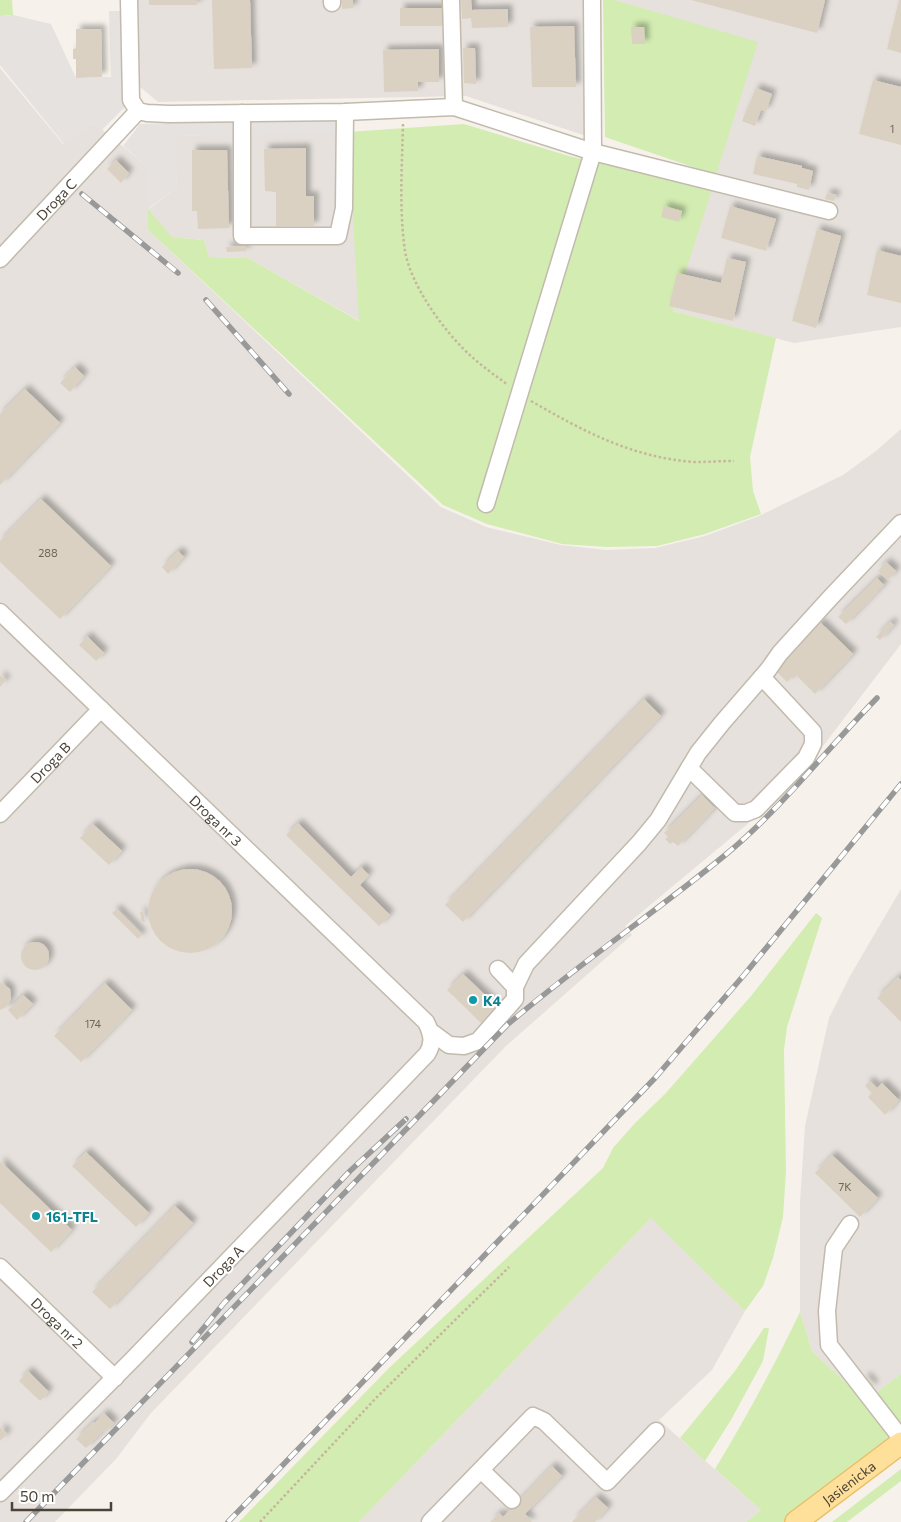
<svg xmlns="http://www.w3.org/2000/svg" width="901" height="1522" viewBox="0 0 901 1522" font-family="Commissioner,sans-serif">
  <style>
    .industrial { fill: #e6e1dc }
    .green { fill: #d3ecb2 }
    .parking { fill: #e5e2df }
    .building { fill: #dbd1c2; filter: url(#shadow) }
    .lines { fill: none; stroke-linecap: round; stroke-linejoin: round }
    .minor-casing { stroke: #c2baad; stroke-width: 19 }
    .major-casing { stroke: #eabf65; stroke-width: 24 }
    .path { stroke: #c5b69d; stroke-width: 2.5; stroke-dasharray: 2.5 2.5; stroke-linecap: butt }
    .minor { stroke: #fff; stroke-width: 16 }
    .major { stroke: #ffe09b; stroke-width: 21 }
    .rail-casing { stroke: #999; stroke-width: 5.5 }
    .rail { stroke: #fff; stroke-width: 4; stroke-dasharray: 11; stroke-linecap: butt }
    .culture-dot { fill: #0f9aa8; stroke: #fff; stroke-width: 2 }
    .labels { text-anchor: middle; dominant-baseline: central; stroke-width: 4; stroke-linejoin: round; paint-order: stroke }
    .number-label { font-size: 11px; fill: #6f665a }
    .street-label { font-size: 14px; fill: #4b4338; stroke: #fff }
    .culture-label { font-size: 14px; font-weight: bold; fill: #0d838f; stroke: #fff; text-anchor: start }
  </style>
  <defs>
    <filter id="shadow"><feDropShadow dx="4.5" dy="-4.5" stdDeviation="2.5" flood-color="#0004"/></filter>
  </defs>
  <rect width="100%" height="100%" fill="#f6f2eb"/>
  <g class="industrial">
    <polygon points="137,0 583,0 586,136 466,96 158,102 139,86"/>
    <polygon points="615,0 901,0 901,327 794,343 673,311 757,43"/>
    <polygon points="0,68 63,144 94,123 148,167 149,209 177,187 174,136 348,132 360,321 248,258 209,257 204,240 172,237 148,230 441,507 486,527 561,545 606,550 655,548 705,536 759,516 843,475 876,451 901,429 901,644 823,746 756,817 625,926 632,935 505,1047 151,1413 116,1459 55,1522 0,1522"/>
    <polygon points="901,889 901,1374 865,1401 812,1351 800,1312 800,1202 805,1126 829,1018 850,976"/>
    <polygon points="652,1217 745,1311 712,1370 659,1420 761,1510 746,1522 359,1522"/>
  </g>
  <g class="green">
    <polygon points="0,0 12,0 13,15 0,16"/>
    <polygon points="603,0 615,0 758,42 716,175 605,137"/>
    <polygon points="464,124 569,156 712,189 673,311 776,338 750,457 753,491 761,514 705,534 657,546 607,547 562,544 487,524 443,505 148,230 148,209 172,237 204,240 209,257 248,258 359,321 348,132"/>
    <polygon points="816,913 822,918 787,1027 784,1050 786,1171 783,1217 773,1258 763,1286 745,1311 651,1218 359,1522 239,1522 389,1368 603,1168 613,1148 636,1122 665,1094 751,996"/>
    <path d="M800 1312 812 1351 865 1401 892 1433 890 1443 785 1522H746L761 1510 715 1469C746 1418 774 1366 800 1312Z"/>
    <polygon points="764,1328 769,1328 763,1361 731,1420 705,1461 680,1438 735,1371"/>
    <polygon points="901,1374 901,1424 892,1417 877,1392"/>
    <polygon points="901,1469 901,1481 847,1522 832,1522"/>
  </g>
  <g class="parking">
    <polygon points="109,11 124,11 128,104 102,130 94,123 64,144 0,65 0,16 13,15 51,24 76,78 111,77"/>
    <polygon points="338,117 340,133 175,136 177,187 148,209 148,167 123,146 140,124"/>
  </g>
  <g class="building">
    <rect x="149" y="0" width="48" height="5"/>
    <polygon points="212,0 250,0 252,68 214,69"/>
    <polygon points="342,0 353,0 353,8 342,9"/>
    <polygon points="461,0 471,0 472,10 508,9 508,27 472,28 471,18 462,19"/>
    <polygon points="691,0 825,0 817,33"/>
    <polygon points="899,0 901,0 901,53 887,49"/>
    <rect x="400" y="8" width="42" height="18"/>
    <polygon points="574,26 576,87 532,87 530,27"/>
    <polygon points="631,27 644,27 645,44 632,44"/>
    <polygon points="76,29 101,29 102,77 76,78 76,59 73,59 73,49 76,48"/>
    <polygon points="463,48 475,48 476,84 464,83"/>
    <polygon points="439,49 439,82 418,82 418,91 384,92 383,50"/>
    <polygon points="873,80 901,87 901,145 859,134"/>
    <polygon points="756,88 772,94 766,111 761,110 755,126 742,121"/>
    <polygon points="306,148 306,196 314,196 314,226 276,226 276,192 265,191 264,149"/>
    <polygon points="192,150 227,150 229,228 198,229 197,211 192,211"/>
    <polygon points="757,156 802,166 802,168 813,171 809,190 797,187 797,184 793,183 753,174"/>
    <polygon points="116,160 129,173 121,183 107,169"/>
    <polygon points="827,193 836,195 834,201 825,199"/>
    <polygon points="664,206 682,211 679,222 661,217"/>
    <polygon points="730,206 776,219 766,251 721,238"/>
    <polygon points="817,229 841,236 816,328 792,321"/>
    <polygon points="246,246 246,251 227,252 226,247"/>
    <polygon points="877,250 901,256 901,303 867,295"/>
    <polygon points="727,258 746,262 733,321 669,306 677,273 721,283"/>
    <polygon points="75,367 84,376 70,392 60,383"/>
    <polygon points="25,389 60,423 0,485 0,414"/>
    <polygon points="41,499 111,566 60,619 0,562 0,541"/>
    <polygon points="178,551 184,557 168,574 162,567"/>
    <polygon points="886,562 896,571 888,580 878,571"/>
    <polygon points="877,578 884,585 846,624 838,617"/>
    <polygon points="820,622 853,654 815,694 795,674 787,682 775,670"/>
    <polygon points="890,622 894,625 880,640 876,637"/>
    <polygon points="87,636 104,653 96,661 79,645"/>
    <polygon points="0,675 6,680 0,687"/>
    <polygon points="644,699 661,716 463,922 445,905"/>
    <polygon points="702,795 715,808 678,846 673,842 670,844 665,839 668,837 664,833"/>
    <polygon points="298,823 351,877 361,867 369,875 360,885 390,915 379,926 286,835"/>
    <polygon points="93,824 122,851 109,865 80,838"/>
    <circle cx="190" cy="911" r="42"/>
    <polygon points="117,909 142,935 138,939 112,913"/>
    <polygon points="143,911 145,922 142,922 140,912"/>
    <circle cx="35" cy="956" r="14"/>
    <polygon points="463,974 500,1009 484,1026 447,990"/>
    <polygon points="898,977 901,980 901,1022 877,998"/>
    <polygon points="0,982 10,989 11,999 6,1007 0,1010"/>
    <polygon points="105,983 132,1010 81,1062 54,1036"/>
    <polygon points="23,995 33,1004 17,1020 8,1010"/>
    <polygon points="869,1081 877,1088 882,1083 899,1100 885,1115 868,1097 872,1093 865,1086"/>
    <polygon points="86,1152 149,1213 136,1227 72,1166"/>
    <polygon points="832,1155 878,1198 860,1217 815,1173"/>
    <polygon points="0,1161 72,1230 51,1252 0,1203"/>
    <polygon points="175,1206 193,1223 110,1309 92,1292"/>
    <polygon points="28,1371 49,1392 40,1401 19,1381"/>
    <polygon points="866,1376 874,1385 871,1389 863,1380"/>
    <polygon points="104,1413 114,1423 105,1432 103,1431 86,1448 76,1439 93,1422 95,1423"/>
    <polygon points="0,1427 7,1434 0,1441"/>
    <polygon points="552,1466 562,1476 525,1514 532,1521 531,1522 490,1522 499,1513 503,1517"/>
    <polygon points="596,1497 608,1508 595,1522 572,1522"/>
  </g>
  <g class="lines">
    <g class="minor-casing">
      <g id="minor">
        <polyline points="129,0 131,100 138,111 147,113 169,114 345,112 454,107 593,152 592,0"/>
        <polyline points="332,0 332,3"/>
        <polyline points="451,0 454,107"/>
        <polyline points="242,113 242,236 338,236 344,208 345,112"/>
        <path id="s1" d="M0 259 138 111"/>
        <polyline points="486,504 593,152 829,211"/>
        <path id="s2" d="M0 612 426 1022C432 1034 434 1043 427 1054L133 1359 0 1493"/>
        <polyline points="689,768 735,813 746,813 756,809 806,758 813,744 813,732 762,677"/>
        <path id="s3" d="M0 814 101 709"/>
        <polyline points="515,987 526,964 639,843 658,820 698,753 722,723 768,670 780,653 831,597 901,523"/>
        <polyline points="430,1031 449,1045 464,1046 478,1041 515,999 515,987 498,969"/>
        <polyline points="850,1224 834,1248 827,1311 829,1345 901,1438"/>
        <path id="s4" d="M0 1267 115 1378"/>
        <polyline points="481,1470 512,1500"/>
        <polyline points="430,1522 533,1416 544,1421 607,1482 656,1431"/>
      </g>
    </g>
    <g class="major-casing">
      <g id="major">
        <path id="s5" d="M796 1522 901 1443"/>
      </g>
    </g>
    <g class="path">
      <path d="M403 124C402 166 399 209 405 251 411 286 445 333 472 357 483 367 496 376 508 385"/>
      <path d="M531 401C583 431 633 458 695 462 708 462 721 461 734 461"/>
      <polyline points="260,1522 376,1398 509,1267"/>
    </g>
    <use href="#minor" class="minor"/>
    <use href="#major" class="major"/>
    <g class="rail-casing">
      <g id="rail">
        <polyline points="82,194 178,273"/>
        <polyline points="206,300 289,394"/>
        <polyline points="192,1342 224,1303 350,1171 406,1119"/>
        <path d="M26 1522 507 1025C577 965 653 914 724 856 780 810 826 750 877 698"/>
        <polyline points="228,1522 655,1078 744,975 901,784"/>
      </g>
    </g>
    <use href="#rail" class="rail"/>
  </g>
  <g class="culture-dot">
    <circle cx="473" cy="1000" r="5"/>
    <circle cx="36" cy="1216" r="5"/>
  </g>
  <g class="labels">
    <g class="number-label">
      <text x="892" y="128">1</text>
      <text x="48" y="552">288</text>
      <text x="93" y="1023">174</text>
      <text x="845" y="1186">7K</text>
    </g>
    <g class="street-label">
      <text stroke="none"><textPath href="#s1" startOffset="82">Droga C</textPath></text>
      <text stroke="none"><textPath href="#s3" startOffset="72">Droga B</textPath></text>
      <text stroke="none"><textPath href="#s2" startOffset="300">Droga nr 3</textPath></text>
      <text transform="translate(223 1266) rotate(-46)">Droga A</text>
      <text stroke="none"><textPath href="#s4" startOffset="80">Droga nr 2</textPath></text>
      <text stroke="none"><textPath href="#s5" startOffset="66">Jasienicka</textPath></text>
    </g>
    <g class="culture-label">
      <text x="483" y="1000">K4</text>
      <text x="46" y="1216">161-TFL</text>
    </g>
  </g>
  <path d="M12 1502v8h99v-8" fill="none" stroke="#4b4338" stroke-width="2.5"/>
  <text x="20" y="1502" font-size="15" fill="#4b4338" stroke="#ffffff" stroke-width="4" paint-order="stroke">50 m</text>
</svg>
